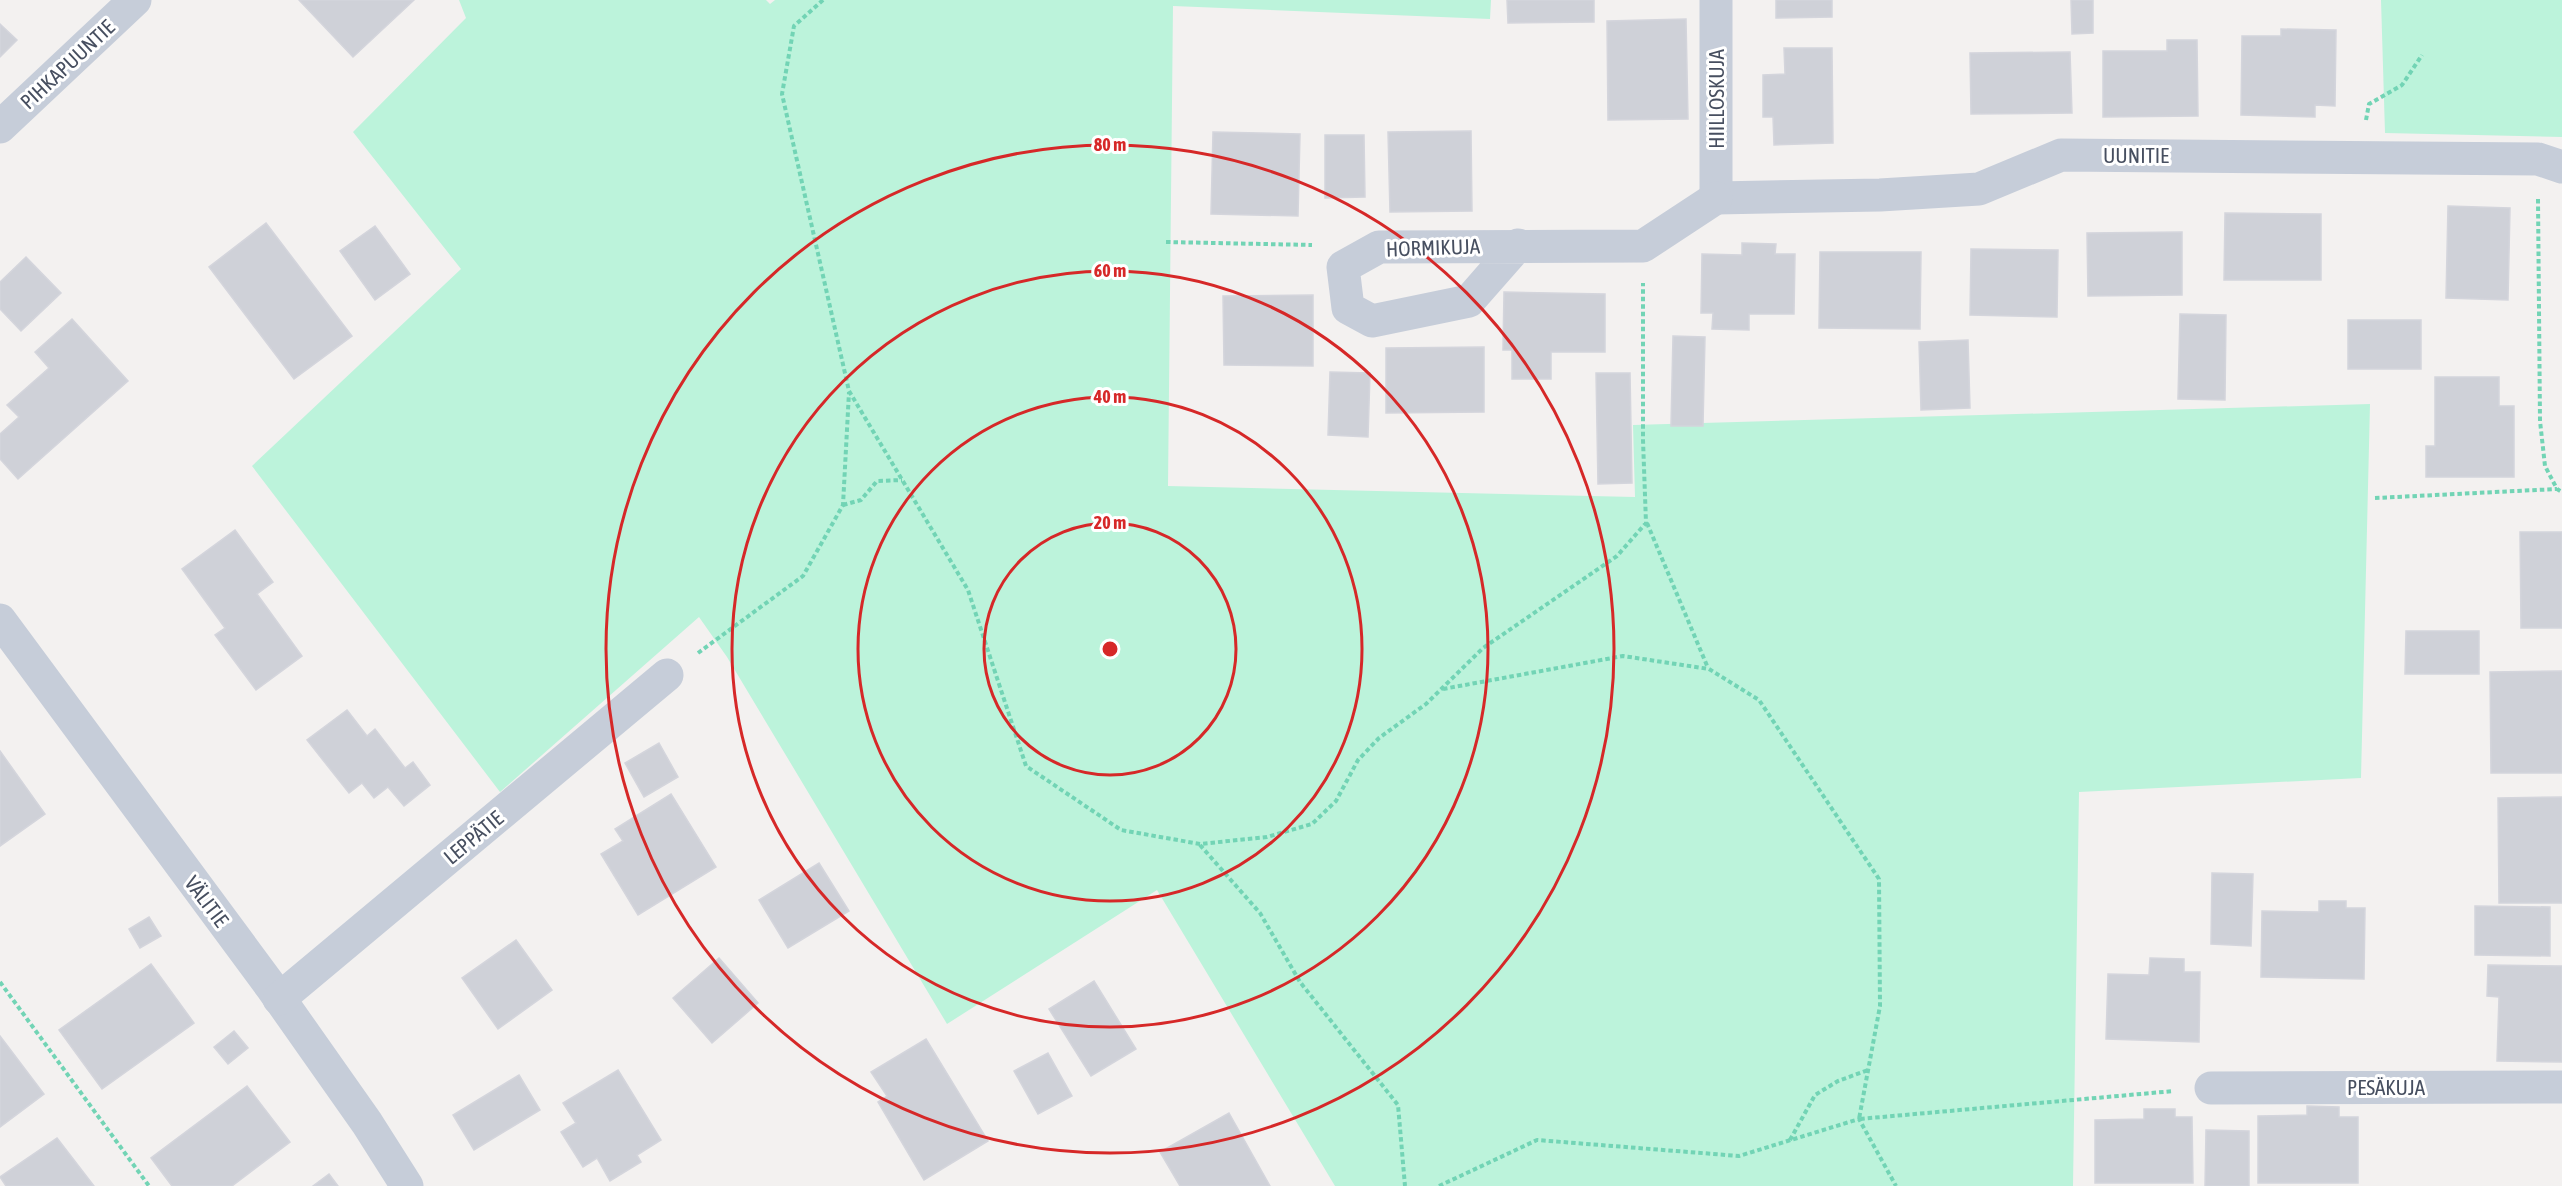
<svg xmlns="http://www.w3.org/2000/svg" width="2562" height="1186" viewBox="0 0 2562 1186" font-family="'Asap Condensed',sans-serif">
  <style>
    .green { fill: #bcf3db }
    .building { fill: #cfd1d8; stroke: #d4d5dc; stroke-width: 1.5 }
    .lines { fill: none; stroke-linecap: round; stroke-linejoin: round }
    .path { stroke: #72d4b5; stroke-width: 4; stroke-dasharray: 4.5 3; stroke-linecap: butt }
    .street { stroke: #c6cdd9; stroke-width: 33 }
    .ring { fill: none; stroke: #d62828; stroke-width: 3 }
    .labels { text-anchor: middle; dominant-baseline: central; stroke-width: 6; stroke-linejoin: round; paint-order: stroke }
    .street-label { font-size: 21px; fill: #474f60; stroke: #fff }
    .centre { fill: #d62828; stroke: #fff; stroke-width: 3 }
    .ring-label { font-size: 18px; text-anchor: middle; font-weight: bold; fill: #d62828; stroke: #fff; stroke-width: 6; stroke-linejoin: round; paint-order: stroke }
  </style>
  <rect width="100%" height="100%" fill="#f3f1f0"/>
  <g class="green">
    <polygon points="459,0 766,0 770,4 775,0 1491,0 1490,19 1173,6 1168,486 1635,497 1633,425 2370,404 2361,778 2079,792 2073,1186 1335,1186 1157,890 947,1024 727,657 699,617 500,792 252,466 461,269 353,132 466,18"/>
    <polygon points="2381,0 2562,0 2562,137 2385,133"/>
  </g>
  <g class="building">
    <polygon points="299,0 414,0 353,57"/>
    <polygon points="1507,0 1594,0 1594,22 1508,23"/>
    <polygon points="1776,0 1832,0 1832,17 1776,18"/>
    <polygon points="2071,0 2093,0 2093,33 2072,34"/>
    <polygon points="1686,19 1688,119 1608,120 1607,21"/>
    <polygon points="0,24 17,40 0,57"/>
    <polygon points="2281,29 2336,30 2335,106 2315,105 2315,117 2241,115 2242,36 2281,36"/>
    <polygon points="2167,40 2197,40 2198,116 2103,117 2103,51 2167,51"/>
    <polygon points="1784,48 1832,48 1833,143 1774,145 1773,117 1763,117 1763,75 1785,74"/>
    <polygon points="2070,52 2072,113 1971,114 1970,53"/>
    <polygon points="1471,131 1472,211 1390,212 1388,132"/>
    <polygon points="1213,132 1300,134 1298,216 1211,214"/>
    <polygon points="1325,135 1364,135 1365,197 1325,198"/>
    <polygon points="2448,206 2510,208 2508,300 2446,298"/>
    <polygon points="2225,213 2321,214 2321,280 2224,280"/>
    <polygon points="266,223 352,336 294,379 209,267"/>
    <polygon points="375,226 410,274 375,300 340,251"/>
    <polygon points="2182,232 2182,295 2088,296 2087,233"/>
    <polygon points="1742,243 1776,244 1775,254 1795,254 1794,314 1749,314 1749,330 1712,329 1713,313 1701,313 1702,254 1742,255"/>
    <polygon points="1971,249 2058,250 2057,317 1970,315"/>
    <polygon points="1820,252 1921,252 1920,329 1819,328"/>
    <polygon points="26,257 61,293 21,331 0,309 0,282"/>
    <polygon points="1504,292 1605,294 1605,352 1551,352 1551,379 1512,379 1512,350 1503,350"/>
    <polygon points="1313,295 1313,366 1224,365 1223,296"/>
    <polygon points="2180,314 2226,315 2225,400 2178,399"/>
    <polygon points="72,319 128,381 18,479 0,459 0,434 19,417 7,405 49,368 35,352"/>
    <rect x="2348" y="320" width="73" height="49"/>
    <polygon points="1673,336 1705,337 1703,426 1671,426"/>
    <polygon points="1968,340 1970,408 1921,410 1919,342"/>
    <polygon points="1484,347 1484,412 1386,413 1386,348"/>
    <polygon points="1330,372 1370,373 1368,437 1328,435"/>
    <polygon points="1596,373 1630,373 1632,483 1598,484"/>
    <polygon points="2435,377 2499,377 2499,406 2514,406 2514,477 2426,477 2426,446 2435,446"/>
    <polygon points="235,530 273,582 257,594 302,656 256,690 215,635 225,628 182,569"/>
    <polygon points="2520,532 2562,532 2562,628 2521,628"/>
    <polygon points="2406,631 2479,631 2479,674 2405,674"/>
    <polygon points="2562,671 2562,773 2491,773 2490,672"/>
    <polygon points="347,710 367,736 375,729 405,768 413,762 430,785 404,806 388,787 374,798 362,783 349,793 307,740"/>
    <polygon points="659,743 678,777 644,797 625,763"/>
    <polygon points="0,751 45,814 0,846"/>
    <polygon points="671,794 716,867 638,915 601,854 623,841 615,829"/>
    <polygon points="2562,797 2562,903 2499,903 2498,798"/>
    <polygon points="819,863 849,911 788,948 759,900"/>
    <polygon points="2212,873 2253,874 2251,946 2211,944"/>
    <polygon points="2319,901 2346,901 2346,908 2365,908 2364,979 2261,977 2262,911 2319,912"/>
    <polygon points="2475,906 2550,907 2550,956 2475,955"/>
    <polygon points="149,917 161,936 140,948 129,929"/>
    <polygon points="516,940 552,990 498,1029 462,978"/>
    <polygon points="719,958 758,1003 712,1043 673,998"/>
    <polygon points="2150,958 2184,959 2184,972 2200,972 2199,1042 2106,1039 2108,974 2149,975"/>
    <polygon points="151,964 194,1023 102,1089 59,1030"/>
    <polygon points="2488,965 2562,966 2562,1062 2497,1061 2499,997 2487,996"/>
    <polygon points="1094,981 1136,1049 1091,1076 1049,1009"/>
    <polygon points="234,1031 248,1048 228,1064 214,1047"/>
    <polygon points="0,1036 44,1094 0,1127"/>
    <polygon points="926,1039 988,1141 924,1180 878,1102 887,1096 871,1072"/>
    <polygon points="1048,1053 1072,1096 1038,1114 1014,1071"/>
    <polygon points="618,1070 661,1140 637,1155 641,1162 610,1181 597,1158 583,1167 561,1132 576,1123 563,1103"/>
    <polygon points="519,1075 540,1110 474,1150 453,1115"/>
    <polygon points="247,1086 290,1142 232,1186 172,1186 151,1158"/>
    <polygon points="2307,1106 2339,1107 2339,1117 2358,1117 2358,1183 2258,1183 2258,1116 2307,1115"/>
    <polygon points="2144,1109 2175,1109 2175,1117 2192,1117 2193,1183 2095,1183 2095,1120 2144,1119"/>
    <polygon points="1229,1113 1270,1186 1180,1186 1160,1152"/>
    <polygon points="2206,1130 2249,1131 2249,1186 2205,1186"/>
    <polygon points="57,1138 94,1186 6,1186 0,1177"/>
    <polygon points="329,1174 338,1186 313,1186"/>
  </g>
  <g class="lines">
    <g class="path">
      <polyline points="823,0 794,26 782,94 849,391 968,590 1026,766 1121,830 1200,844 1267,837 1312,824 1336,801 1358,760 1379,738 1426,704 1483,648 1617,556 1646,523 1643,440 1643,283"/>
      <polyline points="2366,120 2369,104 2402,85 2422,55"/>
      <polyline points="2538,199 2540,421 2545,466 2557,489 2562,492"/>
      <polyline points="1166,242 1312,245"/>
      <polyline points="2375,498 2557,489"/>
      <polyline points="843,505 861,500 877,481 902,480"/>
      <polyline points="1647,523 1708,668"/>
      <polyline points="698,653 803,576 843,505 849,392"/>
      <polyline points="1443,689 1623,656 1709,669 1759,700 1879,879 1880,1006 1859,1119 2174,1091"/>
      <polyline points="1200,845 1260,913 1300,982 1398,1105 1405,1186"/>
      <polyline points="0,982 149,1186"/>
      <polyline points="1790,1140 1815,1095 1838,1081 1868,1070"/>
      <polyline points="1439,1186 1537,1140 1739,1156 1859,1119 1896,1186"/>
    </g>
    <g class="street">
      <polyline points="0,127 135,0"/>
      <polyline points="1716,198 1880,195 1979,189 2061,155 2538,159 2562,167"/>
      <polyline points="1716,198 1716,0"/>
      <polyline points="1518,245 1469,301 1372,321 1348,308 1343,267 1379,247 1643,246 1716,198"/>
      <polyline points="0,620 272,988 367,1123 407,1186"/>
      <polyline points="279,999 667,675"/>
      <polyline points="2211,1088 2562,1087"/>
    </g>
  </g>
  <g class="ring">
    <circle cx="1110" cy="649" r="126"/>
    <circle cx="1110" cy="649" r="252"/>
    <circle cx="1110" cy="649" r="378"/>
    <circle cx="1110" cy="649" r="504"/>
  </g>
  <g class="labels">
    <g class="street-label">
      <text transform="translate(67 64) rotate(-43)">PIHKAPUUNTIE</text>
      <text transform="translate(1716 99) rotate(-90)">HIILLOSKUJA</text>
      <text x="2136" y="155">UUNITIE</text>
      <text transform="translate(1433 247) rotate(-2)">HORMIKUJA</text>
      <text transform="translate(473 837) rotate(-40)">LEPPÄTIE</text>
      <text transform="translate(207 901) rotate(53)">VÄLITIE</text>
      <text x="2386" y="1087">PESÄKUJA</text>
    </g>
  </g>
  <circle cx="1110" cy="649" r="9" class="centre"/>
  <g class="ring-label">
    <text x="1110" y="151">80 m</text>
    <text x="1110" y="277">60 m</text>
    <text x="1110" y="403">40 m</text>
    <text x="1110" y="529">20 m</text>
  </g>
</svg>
